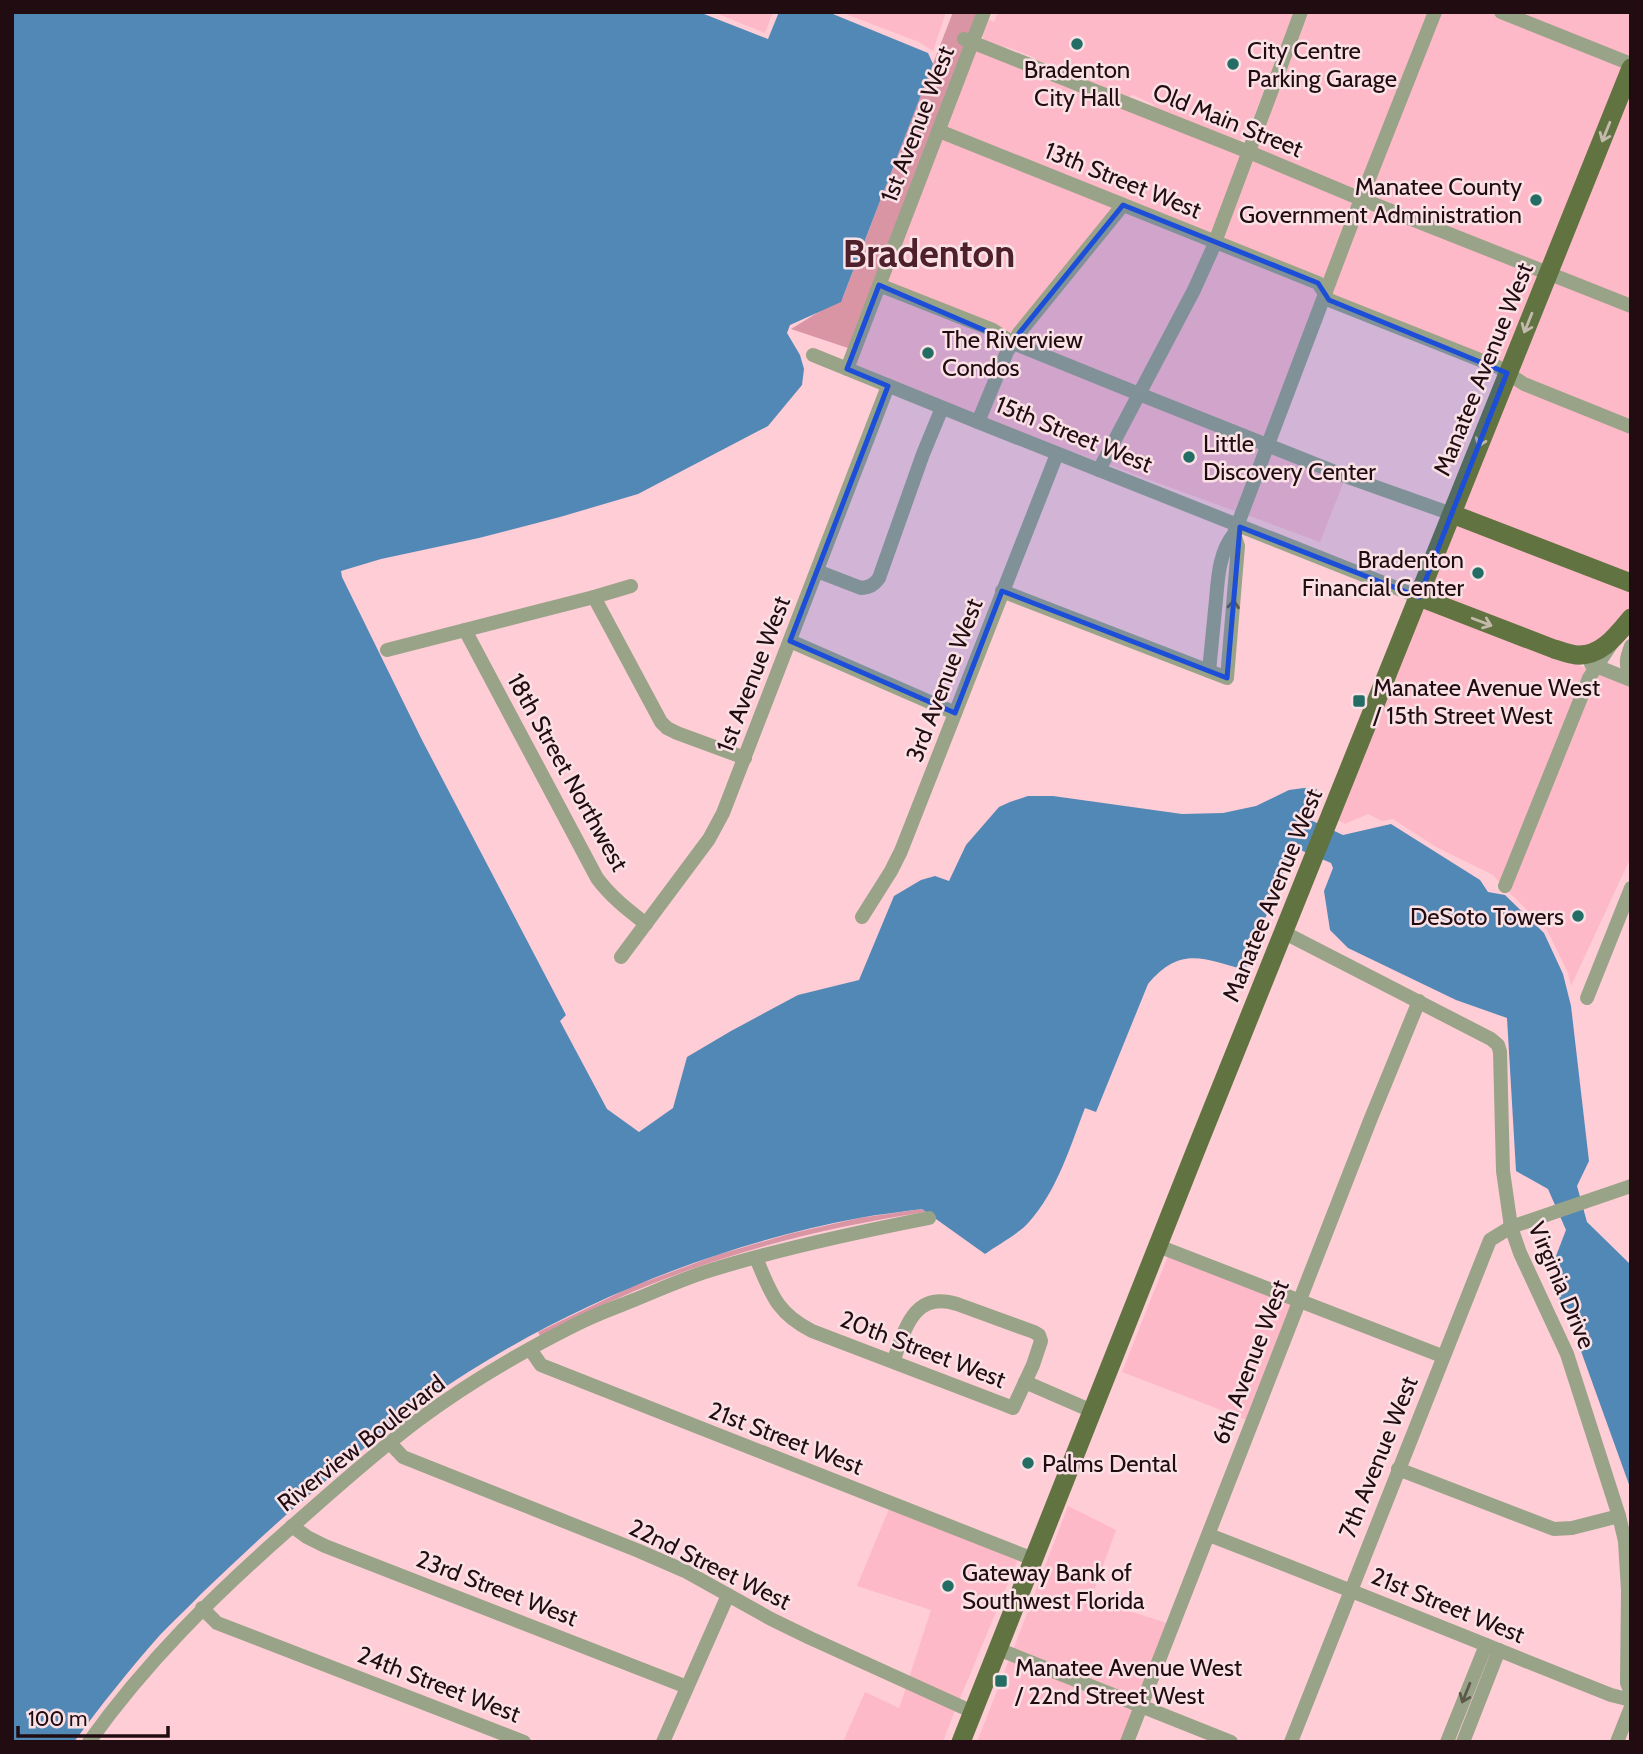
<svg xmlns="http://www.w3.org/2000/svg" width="1643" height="1754" viewBox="0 0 1643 1754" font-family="Cabin,sans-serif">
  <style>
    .built { fill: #feb9c8 }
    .green { fill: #da95a5 }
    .water { fill: #5288b5 }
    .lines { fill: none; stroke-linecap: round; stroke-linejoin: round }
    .minor { stroke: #99a388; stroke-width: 14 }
    .major { stroke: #617341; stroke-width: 19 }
    .oneway { stroke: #c4baac }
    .oneway2 { stroke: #5c584c }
    .marked { fill: #1d4ed8; fill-opacity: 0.2; stroke: #1d4ed8; stroke-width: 5; stroke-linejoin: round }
    .poi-dot { fill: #246d65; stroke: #fae1e6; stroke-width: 2.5 }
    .labels { text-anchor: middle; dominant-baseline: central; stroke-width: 5; stroke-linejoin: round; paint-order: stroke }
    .poi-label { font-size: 24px; fill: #200c11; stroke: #fae1e6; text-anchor: start }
    .street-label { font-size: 24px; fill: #200c11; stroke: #fae1e6 }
    .town-label { font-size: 38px; font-weight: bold; fill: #4e202c; stroke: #fae1e6 }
  </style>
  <rect width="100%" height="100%" fill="#fecdd6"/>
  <g class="built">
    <polygon points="713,12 773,12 765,33"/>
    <polygon points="840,12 946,12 933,51 919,42"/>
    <polygon points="998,12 1294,12 1246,137 1239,140 1156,110 1153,104 1133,95 1127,98 1076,77 1074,73 1055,65 1050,68 1036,62 1035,58 1007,47 1002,48 984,40 982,34 987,19 994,22"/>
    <polygon points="1309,12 1429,12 1357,192 1256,149"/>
    <polygon points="1441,12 1488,12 1625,67 1545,266 1368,196"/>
    <polygon points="1515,12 1631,12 1631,53 1629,58"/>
    <polygon points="976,50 1241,155 1212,234 946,128"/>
    <polygon points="1631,84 1631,300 1556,270"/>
    <polygon points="942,138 1114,207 1011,335 886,282"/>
    <polygon points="1252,159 1353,201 1324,282 1223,238"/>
    <polygon points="1364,206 1541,276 1504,365 1332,294"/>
    <polygon points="1126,211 1208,244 1189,288 1136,388 1021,341"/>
    <polygon points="1219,248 1314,287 1319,295 1263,438 1147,392"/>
    <polygon points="1552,280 1631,312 1631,421 1526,379 1514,372"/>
    <polygon points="883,292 990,335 1005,344 975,415 854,366"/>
    <polygon points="1016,350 1131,397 1098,461 986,420"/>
    <polygon points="1510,382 1631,432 1631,578 1459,511"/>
    <polygon points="1142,401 1259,448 1235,511 1109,465"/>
    <polygon points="1270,452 1344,481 1320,542 1247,515"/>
    <polygon points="1456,521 1631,589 1631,607 1605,639 1576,649 1426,595"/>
    <polygon points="1422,604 1588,669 1500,883 1493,875 1436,847 1393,819 1382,821 1368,814 1345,824 1336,819"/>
    <polygon points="1600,673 1631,686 1631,857 1571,986 1568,973 1547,930 1509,892 1573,730 1594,681"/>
    <polygon points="1168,1256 1292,1304 1247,1420 1122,1372"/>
    <polygon points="1068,1506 1116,1530 1091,1599 1167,1623 1137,1699 1013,1650"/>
    <polygon points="889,1509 1018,1559 959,1701 909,1678 931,1610 857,1586"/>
    <polygon points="1009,1660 1133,1709 1120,1742 977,1742"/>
    <polygon points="906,1688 955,1710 943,1742 843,1742 865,1692 899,1708"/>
  </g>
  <g class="green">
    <polygon points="953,12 984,12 854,350 791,329 843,297"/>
    <path d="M922 1209 926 1212C827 1227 730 1251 637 1290 604 1304 572 1320 540 1336L538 1332 631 1287 717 1255 789 1234 859 1218Z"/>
  </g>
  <path class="water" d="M12 12H704V14L768 39 779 12H828L928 53 933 64 841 302 790 325 787 333 800 355 804 369 802 385 768 426 638 494 560 517 479 538 381 559 341 571 342 577 422 740 566 1015 560 1021 607 1109 639 1132 673 1108 687 1057 731 1031 798 995 859 980 894 896 921 880 935 876 949 881 966 845 999 807 1010 802 1028 796H1053L1182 814 1223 813 1256 806 1289 790 1304 788 1317 789 1306 818 1343 835 1391 824 1480 880 1488 892 1505 895 1544 933 1563 974 1571 1006 1589 1161 1577 1186 1587 1222 1631 1265V1490L1577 1340 1585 1333 1584 1322 1566 1315 1554 1285 1559 1270 1556 1256 1566 1230 1548 1189 1516 1171 1507 1018 1456 1000 1348 948 1330 930 1324 891 1333 868 1331 863 1298 849 1292 850 1245 970C1203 958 1180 946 1148 984L1096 1112 1085 1108C1070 1147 1057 1191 1029 1222 1020 1233 997 1245 985 1254L922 1209C901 1212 880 1214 859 1218 709 1246 554 1311 429 1398 378 1434 333 1475 286 1515 257 1541 229 1567 201 1594 188 1608 173 1621 160 1635 130 1669 101 1705 74 1742H12Z"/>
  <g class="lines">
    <g class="minor">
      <polyline points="1501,12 1631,64"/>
      <polyline points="964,39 1249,152 1361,199 1631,306"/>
      <polyline points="939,131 1318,283 1329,300 1498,367 1524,384 1631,427"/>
      <polyline points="879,285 993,330 1013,343 1139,394 1345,476 1452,514"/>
      <polyline points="813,355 978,422 1419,597"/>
      <polyline points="847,369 984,12"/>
      <polyline points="978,422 1007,352 1019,333 1123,205"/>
      <polyline points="1099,470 1194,290 1212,250 1301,12"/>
      <path d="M817 571 861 588C870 587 874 585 879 578L923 454 942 408"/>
      <polyline points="1002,591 1227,678 1238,546 1234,534"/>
      <polyline points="594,597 661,722 667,728 677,733 745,758"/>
      <path d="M465 630 597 878C611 897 628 910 646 924"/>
      <polyline points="790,641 955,713"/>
      <path d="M1631 646C1627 656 1624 666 1631 675"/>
      <polyline points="387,650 594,597 631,586"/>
      <polyline points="1591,664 1631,680"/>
      <path d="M1209 671C1211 651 1213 630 1215 610 1218 584 1217 555 1234 534L1361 199 1435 12"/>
      <polyline points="1505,886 1589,678 1612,643"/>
      <polyline points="862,917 891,871 901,851 1057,454"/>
      <polyline points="1283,932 1491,1039 1498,1045 1500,1052 1503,1171 1511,1227 1520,1253 1567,1354 1619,1516 1625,1541 1628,1590 1627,1683 1631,1693"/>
      <polyline points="621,957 709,839 723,813 888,386"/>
      <polyline points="1587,998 1631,888"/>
      <polyline points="1158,1246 1442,1356"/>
      <path d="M756 1258C771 1293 776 1313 812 1331L1003 1404 1013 1408 1033 1365 1041 1341 1039 1335 1034 1332 957 1304C913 1290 905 1330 893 1362"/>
      <polyline points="530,1349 541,1365 1033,1559"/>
      <polyline points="1025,1382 1092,1411"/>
      <polyline points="390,1443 403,1457 639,1551 685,1571 771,1619 810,1638 973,1712"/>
      <polyline points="1398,1469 1554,1529 1572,1528 1619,1516"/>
      <polyline points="292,1526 307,1537 325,1546 687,1687"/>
      <path d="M1209 1535C1344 1587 1477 1642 1611 1695L1631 1700"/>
      <polyline points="202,1608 217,1623 524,1742"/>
      <polyline points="998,1649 1231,1742"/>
      <path d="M89 1742C146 1662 215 1594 288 1530 330 1493 372 1455 417 1421 464 1386 523 1351 575 1325 594 1315 614 1308 634 1300 661 1289 689 1276 718 1268 787 1247 858 1232 929 1218"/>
      <polyline points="663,1742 728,1595"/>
      <polyline points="1127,1742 1371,1118 1419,1001"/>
      <polyline points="1291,1742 1490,1240 1511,1227 1631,1186"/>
      <polyline points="1447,1742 1486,1645"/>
      <polyline points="1463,1742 1499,1650"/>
      <polyline points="1617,1742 1631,1707"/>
    </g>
    <g class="major">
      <polyline points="1452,514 1631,583"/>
      <path d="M1419 597 1554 649C1561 651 1569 654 1576 655 1601 657 1617 635 1631 618"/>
      <polyline points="961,1742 1197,1147 1631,68"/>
    </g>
  </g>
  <defs><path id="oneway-shaft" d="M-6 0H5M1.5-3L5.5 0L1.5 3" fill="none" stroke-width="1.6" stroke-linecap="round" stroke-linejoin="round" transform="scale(1.75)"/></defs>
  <g class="oneway">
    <use href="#oneway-shaft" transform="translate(1606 132) rotate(112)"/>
    <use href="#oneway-shaft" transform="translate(1528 323) rotate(112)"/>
    <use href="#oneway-shaft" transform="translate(1482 437) rotate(111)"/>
    <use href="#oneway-shaft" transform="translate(1482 622) rotate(21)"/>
  </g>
  <g class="oneway2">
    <use href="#oneway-shaft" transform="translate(1233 610) rotate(-85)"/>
    <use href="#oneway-shaft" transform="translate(1466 1693) rotate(112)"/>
  </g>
  <path class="marked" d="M1123 205 1318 283 1329 300 1507 373 1419 597 1240 527 1227 678 1002 591 955 713 790 641 888 386 847 369 879 285 1012 342Z"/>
  <g class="poi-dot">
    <circle cx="1077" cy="44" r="7"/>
    <circle cx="1233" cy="64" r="7"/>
    <circle cx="1536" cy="200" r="7"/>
    <circle cx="928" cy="353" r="7"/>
    <circle cx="1189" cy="457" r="7"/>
    <circle cx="1478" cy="573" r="7"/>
    <rect x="1352" y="694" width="14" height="14" rx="3.5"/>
    <circle cx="1578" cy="916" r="7"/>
    <circle cx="1028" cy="1463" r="7"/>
    <circle cx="948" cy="1586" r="7"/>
    <rect x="994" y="1674" width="14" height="14" rx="3.5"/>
  </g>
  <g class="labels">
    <g class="poi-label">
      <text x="1247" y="50">City Centre<tspan x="1247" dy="28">Parking Garage</tspan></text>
      <text x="1077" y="69" text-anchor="middle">Bradenton<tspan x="1077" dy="28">City Hall</tspan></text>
      <text x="1522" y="186" text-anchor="end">Manatee County<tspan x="1522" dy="28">Government Administration</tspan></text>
      <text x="942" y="339">The Riverview<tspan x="942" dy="28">Condos</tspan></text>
      <text x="1203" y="443">Little<tspan x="1203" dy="28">Discovery Center</tspan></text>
      <text x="1464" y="559" text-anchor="end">Bradenton<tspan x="1464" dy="28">Financial Center</tspan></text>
      <text x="1373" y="687">Manatee Avenue West<tspan x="1373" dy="28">/ 15th Street West</tspan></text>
      <text x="1564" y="916" text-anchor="end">DeSoto Towers</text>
      <text x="1042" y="1463">Palms Dental</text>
      <text x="962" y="1572">Gateway Bank of<tspan x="962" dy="28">Southwest Florida</tspan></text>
      <text x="1015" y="1667">Manatee Avenue West<tspan x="1015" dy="28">/ 22nd Street West</tspan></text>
    </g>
    <g class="street-label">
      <text transform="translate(1228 120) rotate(22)">Old Main Street</text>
      <text transform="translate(917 124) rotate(-69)">1st Avenue West</text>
      <text transform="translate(1123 180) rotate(22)">13th Street West</text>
      <text transform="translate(1483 369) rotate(-68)">Manatee Avenue West</text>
      <text transform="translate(1074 434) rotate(22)">15th Street West</text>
      <text transform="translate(753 674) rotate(-69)">1st Avenue West</text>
      <text transform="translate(944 680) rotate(-69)">3rd Avenue West</text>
      <text transform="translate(568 772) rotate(61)">18th Street Northwest</text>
      <text transform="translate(1272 895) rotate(-68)">Manatee Avenue West</text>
      <text transform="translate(1562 1285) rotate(67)">Virginia Drive</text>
      <text transform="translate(923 1349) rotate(21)">20th Street West</text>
      <text transform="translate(1250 1362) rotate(-69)">6th Avenue West</text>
      <text transform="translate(786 1438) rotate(21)">21st Street West</text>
      <text transform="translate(361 1443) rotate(-38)">Riverview Boulevard</text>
      <text transform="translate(1378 1457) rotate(-68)">7th Avenue West</text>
      <text transform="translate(710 1564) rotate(26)">22nd Street West</text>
      <text transform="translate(497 1588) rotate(21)">23rd Street West</text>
      <text transform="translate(1448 1605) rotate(22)">21st Street West</text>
      <text transform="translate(439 1684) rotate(21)">24th Street West</text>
    </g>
    <g class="town-label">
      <text x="929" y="253">Bradenton</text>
    </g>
  </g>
  <rect width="1643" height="1754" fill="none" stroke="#200c11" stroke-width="28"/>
  <path d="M18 1726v10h150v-10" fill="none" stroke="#200c11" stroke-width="3.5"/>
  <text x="28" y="1726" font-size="21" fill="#200c11" stroke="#fae1e6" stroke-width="5" paint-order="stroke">100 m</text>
</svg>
